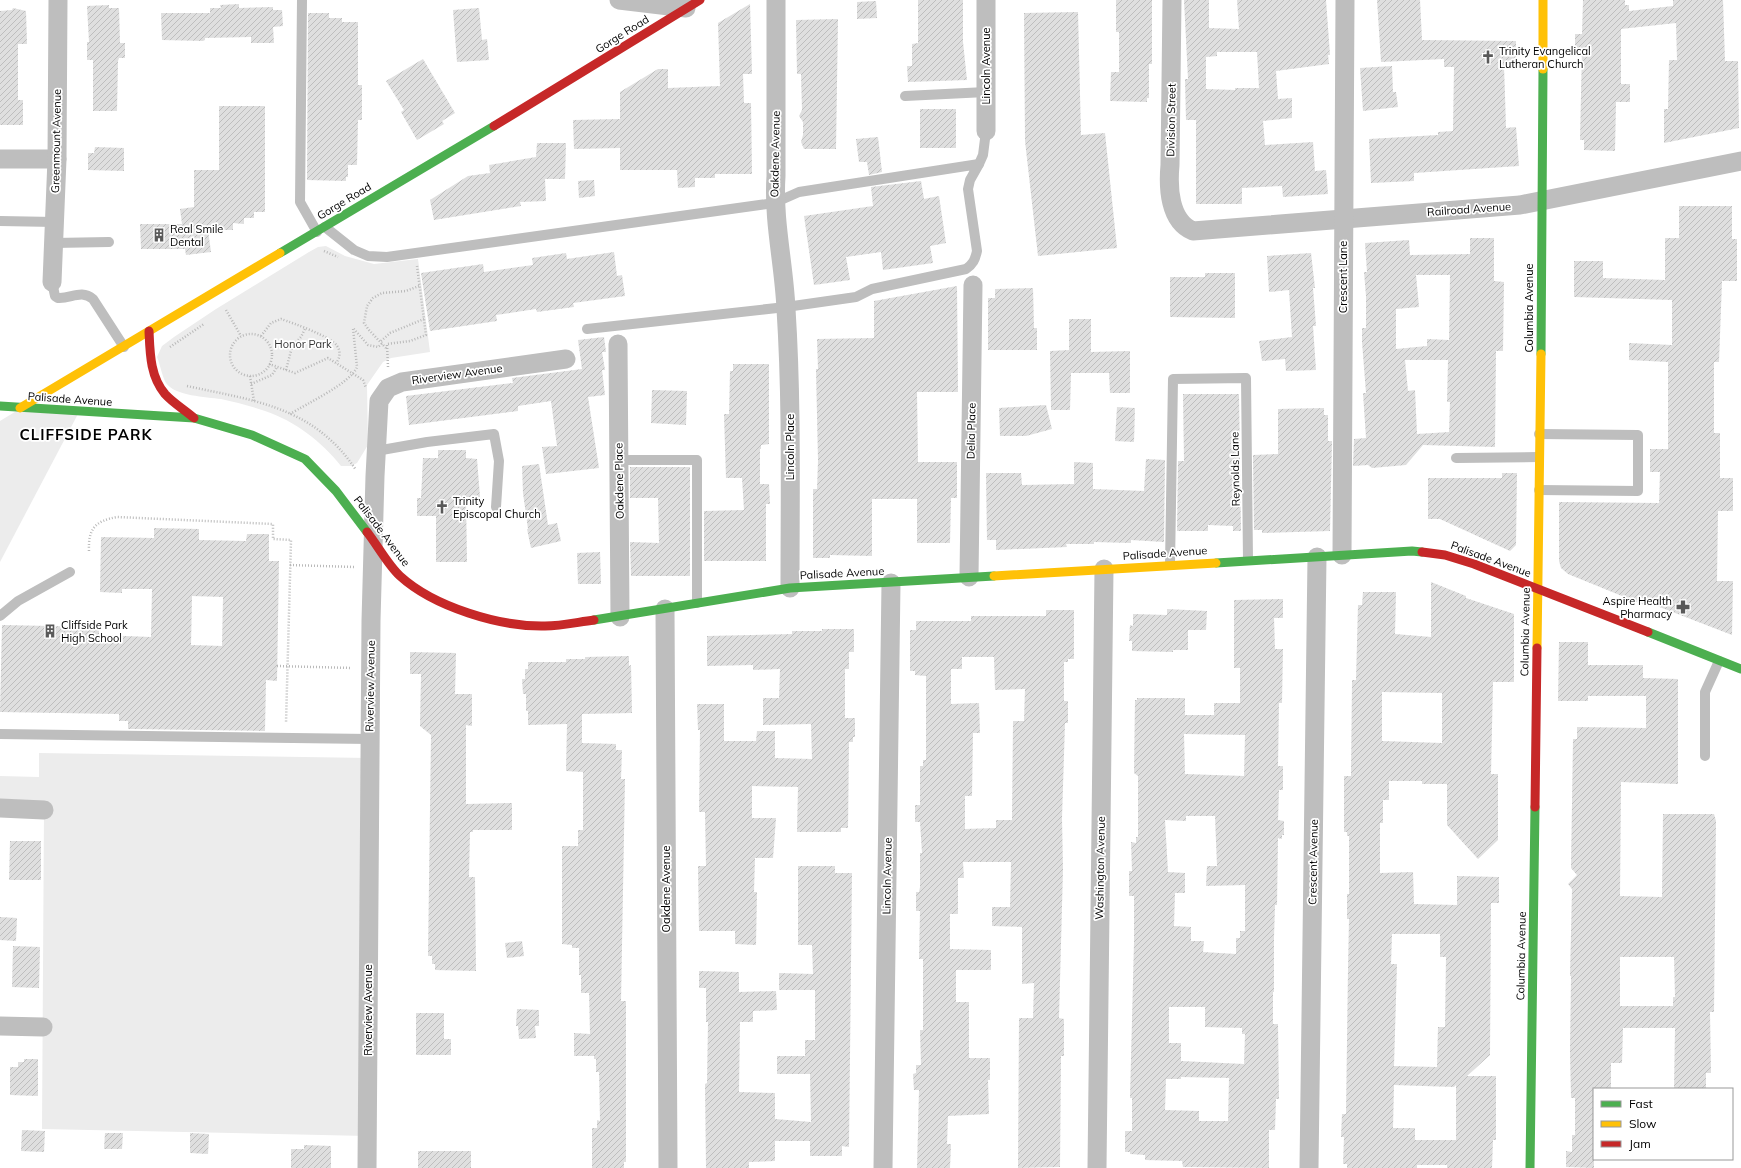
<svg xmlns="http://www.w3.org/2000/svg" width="1741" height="1168" viewBox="0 0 1741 1168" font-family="Mulish,sans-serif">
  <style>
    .green { fill: #ececec }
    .building { fill: url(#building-hatch); fill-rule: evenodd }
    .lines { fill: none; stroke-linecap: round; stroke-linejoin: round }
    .path { stroke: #b9b9b9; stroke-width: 2.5; stroke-dasharray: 1 2; stroke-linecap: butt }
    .lane { stroke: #bebebe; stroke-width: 10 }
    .street { stroke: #bebebe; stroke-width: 19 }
    .fast { stroke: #4caf50; stroke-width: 9 }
    .slow { stroke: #ffc107; stroke-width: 9 }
    .jam { stroke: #c62828; stroke-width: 9 }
    .labels { text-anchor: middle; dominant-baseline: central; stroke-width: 3.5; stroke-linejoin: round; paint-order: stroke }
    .street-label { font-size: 11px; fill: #000; stroke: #fff }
    .poi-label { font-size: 11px; fill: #000; stroke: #fff; text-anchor: start }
    .park-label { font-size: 11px; fill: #333; stroke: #fff }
    .district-label { font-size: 15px; font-weight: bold; letter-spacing: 1px; fill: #000; stroke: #fff }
  </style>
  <defs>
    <pattern id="building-hatch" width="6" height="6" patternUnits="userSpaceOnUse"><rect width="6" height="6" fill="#dfdfdf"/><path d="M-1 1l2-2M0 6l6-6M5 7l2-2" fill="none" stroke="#bebebe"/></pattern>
  </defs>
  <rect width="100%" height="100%" fill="#fff"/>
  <g class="green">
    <path d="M326 246 345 256 374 264 418 259 430 352 391 358 383 362 367 385 368 445 357 463 351 466H341C321 441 295 421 265 411 251 406 235 402 221 399 206 397 175 396 166 383 162 376 160 364 157 357L162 346 174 337 216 309 309 252 318 247Z"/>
    <polygon points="23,407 79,412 0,562 0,421"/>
    <polygon points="39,753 370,758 367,1136 42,1129 44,810 0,808 0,776 39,777"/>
  </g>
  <g class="building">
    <polygon points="918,0 963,0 963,42 967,80 908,82 907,66 912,66 912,44 918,43"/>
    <polygon points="1116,0 1152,0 1152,64 1149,64 1149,98 1147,98 1147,102 1110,101 1111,72 1119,72 1119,32 1116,32"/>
    <path d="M1184 0H1209V28L1239 29 1237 0H1326L1330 55H1328L1329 64 1276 71 1278 99 1292 98V118L1263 121 1265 145 1313 142 1315 171 1326 170 1328 194 1283 197 1282 186 1242 188V204H1196V120H1186L1185 79H1188ZM1217 52H1257L1259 88H1235V90L1206 89V57L1217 56Z"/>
    <polygon points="1377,0 1420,0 1422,40 1516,41 1516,67 1504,67 1505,95 1506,128 1516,127 1519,166 1414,173 1414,181 1371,183 1369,139 1438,135 1438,132 1453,131 1454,67 1444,67 1444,59 1381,62"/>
    <polygon points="1583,0 1625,0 1625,5 1629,5 1629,11 1673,6 1673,0 1723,0 1725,61 1738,61 1739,128 1664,143 1664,109 1668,109 1669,60 1677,60 1676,23 1621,29 1621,84 1630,84 1630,102 1616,102 1615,151 1584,150 1584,140 1580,140 1582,49 1575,49 1575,34 1582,34"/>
    <polygon points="876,1 877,18 857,19 857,2"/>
    <polygon points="239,4 239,8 273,7 273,10 282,10 283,26 273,27 274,43 251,43 251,37 205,38 205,40 203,41 162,40 161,13 210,13 210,8 221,8 220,5"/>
    <polygon points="750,4 752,74 743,74 744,103 751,103 752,174 715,174 715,178 695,178 695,187 678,188 677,170 620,170 620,148 574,149 573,120 620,119 620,92 658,69 668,69 668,88 720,86 718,23"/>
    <polygon points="109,5 109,8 119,8 120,43 125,43 125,58 119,58 118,61 117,111 93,111 93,60 87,60 87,42 89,42 87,6"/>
    <polygon points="13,8 26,11 27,44 18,44 18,100 23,100 23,125 0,125 0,11 12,10"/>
    <polygon points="479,8 482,40 487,39 489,60 457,62 453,10"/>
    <polygon points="1078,12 1081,135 1105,133 1117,248 1038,256 1025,141 1024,13"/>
    <polygon points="308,13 329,13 329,18 342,18 342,22 358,22 358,85 362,85 362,120 358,120 357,165 348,165 348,177 346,177 346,181 307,180"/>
    <polygon points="838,19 836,149 804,149 801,142 803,135 803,122 799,116 802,110 801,74 797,74 796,20"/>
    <polygon points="423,59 455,113 442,121 444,124 417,140 401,112 404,110 386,81"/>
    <polygon points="1392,66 1393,92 1396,92 1398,107 1363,111 1360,68"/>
    <polygon points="219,106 265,106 265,212 254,212 254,218 244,218 244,224 233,223 233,230 208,230 211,252 186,255 185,249 141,249 140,224 182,224 180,209 194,207 194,170 219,170"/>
    <rect x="920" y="109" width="36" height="39"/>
    <polygon points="878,137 882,172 869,175 867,162 859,162 856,139"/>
    <polygon points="537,143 566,143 565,179 545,179 546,201 520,202 521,206 434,220 430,200 468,176 490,173 489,165 536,157"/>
    <polygon points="95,147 124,148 124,171 88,170 88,153 94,153"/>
    <polygon points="594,180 595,196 579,198 578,181"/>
    <polygon points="921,181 924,199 939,196 946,243 930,246 933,263 883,270 881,252 846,257 850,280 814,285 804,216 873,206 871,187"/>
    <polygon points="1679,206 1732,206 1732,239 1737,239 1737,281 1722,281 1719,362 1714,362 1714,433 1720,433 1720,478 1733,478 1733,511 1718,511 1717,581 1733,581 1732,635 1644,601 1644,605 1568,574 1561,568 1559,561 1559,502 1659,503 1660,472 1650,472 1650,449 1668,449 1668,362 1629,360 1629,343 1672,345 1672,300 1574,297 1574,261 1603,261 1603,278 1665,280 1665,238 1679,238"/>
    <path d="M1470 238H1494V281L1504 282 1503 351H1496L1495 447 1423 445 1406 465 1372 468 1368 465 1353 466 1354 439 1366 438 1363 393H1366L1362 342V328H1366V296L1364 272H1367L1365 243 1409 240 1410 255 1470 254ZM1416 275H1450L1449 340 1427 339V346L1396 349V309L1419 307ZM1405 360H1448L1447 402H1450L1449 432 1417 434 1415 390 1408 391Z"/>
    <polygon points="614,252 617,276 622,275 625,296 573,303 574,307 537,312 536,309 496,315 497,321 430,331 421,273 483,264 484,272 533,265 532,258 566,253 567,259"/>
    <polygon points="1311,253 1315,288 1313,288 1316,326 1313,326 1316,370 1286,371 1285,359 1262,361 1259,341 1292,337 1289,290 1269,292 1267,256"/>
    <polygon points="1205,273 1235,273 1235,318 1170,317 1170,277 1205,277"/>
    <polygon points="957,286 958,392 917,392 918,462 957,462 957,498 951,498 950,543 917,543 917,499 872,499 872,556 830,555 830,558 813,558 813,489 817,489 818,461 816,369 818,369 817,339 874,338 874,301"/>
    <polygon points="1033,288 1034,328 1037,328 1037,350 988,350 988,298 995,298 995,289"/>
    <polygon points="1069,319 1091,319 1091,352 1130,351 1130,393 1110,393 1109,373 1071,373 1070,410 1051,410 1050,351 1069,350"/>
    <polygon points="604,337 606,352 602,352 605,370 602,370 605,395 588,397 599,468 546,474 542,447 557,446 551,401 518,406 518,411 409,425 406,396 513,383 512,378 582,369 578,340"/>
    <polygon points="733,364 769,364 769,444 761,445 761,449 760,449 760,484 769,484 770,504 766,504 766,561 704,561 704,511 744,510 742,478 726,478 724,414 729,414 730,371 733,371"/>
    <polygon points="652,390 687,391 686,425 651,423"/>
    <polygon points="1183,394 1239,394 1241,531 1233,531 1233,526 1208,525 1208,531 1177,531 1178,461 1184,461"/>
    <polygon points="1046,405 1052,429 1026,436 1000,436 999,408"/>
    <polygon points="1117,407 1135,408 1134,442 1115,441"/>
    <polygon points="1324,408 1324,415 1328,415 1328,441 1332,441 1330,531 1262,533 1262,530 1254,530 1253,455 1278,454 1278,409"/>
    <polygon points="438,450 466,450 466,458 477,459 480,497 466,497 467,562 436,562 436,516 417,516 417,498 421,498 423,458 438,458"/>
    <polygon points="1146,459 1165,460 1164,542 1131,540 1131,543 1094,542 1094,544 1066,544 1067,547 996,550 996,540 987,540 986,473 1021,473 1022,485 1074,484 1074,462 1093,463 1093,489 1144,491"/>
    <polygon points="539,464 548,525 557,523 561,541 531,548 527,529 528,529 523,493 522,466"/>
    <polygon points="630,467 690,467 690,576 631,576 630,542 659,543 658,498 630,498"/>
    <polygon points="1502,473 1517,473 1516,545 1510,551 1440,519 1428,519 1428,478 1502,478"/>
    <path d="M154 528 199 529V540L246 541 247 534H269V561H279L277 681 266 680 265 731 128 729V721H119V714L0 712 2 625 99 627V635L151 637 152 589H122V593L100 592 101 537 154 538ZM192 596 223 597 222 646 191 645Z"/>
    <polygon points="600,552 601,584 578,584 577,553"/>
    <path d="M1431 582 1466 596V598L1514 614V682H1493L1491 774H1498V840L1478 859 1447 825V784H1422V781H1389V800H1383V823H1380V873L1413 872 1414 904 1457 905V876L1499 877V903H1491L1490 1055 1467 1076H1496V1140H1493L1492 1168H1447V1165H1417V1168H1347V1164H1343L1344 1137H1341L1342 1114H1346L1348 969 1349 919H1347V894H1349V836H1347V832H1344V776H1351L1352 680H1356L1358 605H1362L1363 592H1396L1395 634 1431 637ZM1382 692 1442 693V743L1382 741ZM1392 934H1440V957H1446L1445 1027H1438L1437 1067 1394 1066 1397 964H1391ZM1394 1085 1454 1087 1456 1085V1140H1415V1128H1393Z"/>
    <path d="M1283 599V618H1274L1275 649H1283L1282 703H1279L1278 766H1283V790H1279L1278 820 1284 821V835H1282V839L1278 838 1277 905H1275L1274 937V992H1273V1024H1278L1279 1099H1276L1275 1130H1269V1168L1183 1167 1182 1161 1145 1160V1155L1130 1154V1152H1125V1131H1132V1098H1130L1134 942V896H1129V871H1132L1131 842 1136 843V837H1138V776L1134 773 1135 700H1137V698H1185V715H1214V703H1240V668H1234V600ZM1184 734 1245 735 1244 776 1185 774ZM1186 816H1215L1217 866H1207L1206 886 1245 885V931H1240V938H1236V954L1203 952 1204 941H1191V927L1174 926 1175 893H1185V873L1168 872 1165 820 1186 821ZM1169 1007H1205V1027L1242 1028V1034H1245L1244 1064 1181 1061V1043H1169ZM1181 1077 1229 1078 1228 1121H1199V1111L1165 1110 1166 1079H1181Z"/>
    <polygon points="1167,609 1207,611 1206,630 1188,630 1188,650 1173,650 1173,652 1132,651 1132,641 1129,641 1130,625 1133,626 1133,614 1167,615"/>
    <path d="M1046 610H1074V659H1068V662H1064V701H1068V723H1065L1062 818 1063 869 1059 1018 1064 1019V1056H1061L1060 1167 1018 1168 1019 1018H1033L1034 983 1022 984V927L992 926V907H1010L1011 862H963L964 878H958V914H950V949L991 950V970H956V1002H969V1058H990V1080H988L989 1114 948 1116 947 1144H951L950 1168H917L919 1090H914L913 1074 916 1073V1065H921L920 1030H923V959H919L920 911H916V892H919L920 887V853H922L920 822H915V805H920V766H923V760H926V676L915 675V671H910V630H916V621H971V616H1046ZM962 657H994L995 690 1025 689 1024 721H1013L1012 820H996V828L965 829V796H972L973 733H980L979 703 951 704V669H962Z"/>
    <polygon points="822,629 854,629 854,652 849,652 849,669 845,669 845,718 855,718 855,737 853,737 853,742 849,742 848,828 841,828 841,832 797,832 798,787 752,786 752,818 776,818 773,858 755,858 754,892 757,892 756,945 735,944 735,931 699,931 698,866 706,866 705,812 699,812 700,730 698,730 697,704 724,704 724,741 756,741 757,731 775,731 775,758 812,759 811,724 763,725 763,698 779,698 780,669 753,670 753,665 707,666 707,636 792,634 792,631 822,631"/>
    <path d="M1559 642H1588V665H1643V678L1678 679V784L1621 782 1620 896 1662 897 1663 814H1714L1716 821 1714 1012H1710L1711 1073H1706V1089H1674L1675 1028H1623L1622 1063H1611V1089H1594V1168L1566 1167V1151L1572 1152V1135H1575V1098H1571L1570 1051 1571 976H1570L1572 889 1568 884 1577 875 1571 868 1573 739H1577V727L1646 728V696H1588V701H1558ZM1620 957H1674L1675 997H1673V1006H1620Z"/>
    <polygon points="410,652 456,653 455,694 472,694 472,726 466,725 466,804 512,803 512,830 473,830 473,832 470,832 469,877 475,877 476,971 435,970 435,964 432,964 432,956 428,956 431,735 420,726 421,674 410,674"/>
    <polygon points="629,656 629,666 631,665 632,713 582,714 582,743 616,744 616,750 622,750 621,779 625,779 621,1001 626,1001 626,1162 624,1162 624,1168 592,1168 592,1128 597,1128 597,1120 600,1121 599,1072 596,1072 596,1059 594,1059 594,1056 574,1056 574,1033 590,1034 589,993 581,993 581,975 579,975 579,948 572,948 572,945 562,944 562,846 578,846 578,830 583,830 583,772 566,771 567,724 528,725 528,711 526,711 526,694 523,694 522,679 525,679 525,669 528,669 528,662 566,662 566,659 585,659 585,657"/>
    <polygon points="10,841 41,841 41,880 9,880"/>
    <polygon points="798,866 835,866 835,873 852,873 849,1147 842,1146 842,1156 810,1156 810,1141 775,1141 775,1161 749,1162 749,1168 706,1168 705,1084 707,1083 708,1022 706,1022 706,988 699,988 699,971 739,972 739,992 776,991 777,1010 753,1011 753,1022 740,1022 739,1092 775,1093 775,1119 811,1122 810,1074 777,1074 777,1056 805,1056 805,1040 815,1040 815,990 779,990 779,973 813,974 812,945 798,945"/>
    <polygon points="0,917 17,918 16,941 0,940"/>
    <polygon points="522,941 524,956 507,958 505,943"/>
    <polygon points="13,946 40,947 39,988 12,987"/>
    <polygon points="517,1009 539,1010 539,1026 535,1026 536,1038 519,1039 518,1026 516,1026"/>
    <polygon points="416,1013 444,1013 444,1039 451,1039 451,1055 416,1055"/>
    <polygon points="24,1059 38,1059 38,1096 10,1095 10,1067 18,1067 18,1062 24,1062"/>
    <polygon points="22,1130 45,1131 44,1152 21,1151"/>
    <polygon points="105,1133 123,1133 122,1149 104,1149"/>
    <polygon points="190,1133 209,1134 208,1154 190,1153"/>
    <polygon points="304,1145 331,1146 331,1168 291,1168 291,1149 304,1149"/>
    <rect x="418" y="1151" width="53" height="17"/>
  </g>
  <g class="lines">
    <g class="path">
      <polyline points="324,251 338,257"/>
      <polyline points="226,310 241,336"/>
      <circle cx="251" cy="355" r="21"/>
      <path d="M261 336 271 323 281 319C293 323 332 337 337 346 341 351 340 358 336 363"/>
      <polyline points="381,341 390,333 424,319"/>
      <polyline points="170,347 204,324"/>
      <polyline points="386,348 369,330 364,323 367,306 373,298 382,293 406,291 419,286"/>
      <polyline points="269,364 295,373 328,358 363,380 366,388"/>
      <polyline points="388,367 387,344 410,341 426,335 417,266"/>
      <polyline points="286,370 292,347 301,337 305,329"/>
      <polyline points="250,376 254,401"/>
      <polyline points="251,384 272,375 277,367"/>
      <path d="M187 386C256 401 314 407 356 470"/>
      <path d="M290 414C306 404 351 383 357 367L353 328 368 345 378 347 383 343"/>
      <path d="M89 551C88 529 95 521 117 517L273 524V539L291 540 286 723"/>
      <polyline points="290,565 354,567"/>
      <polyline points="277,666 352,668"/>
    </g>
    <g class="lane">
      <polyline points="302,0 300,202 317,232"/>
      <polyline points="905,96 986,92"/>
      <polyline points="979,164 983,155 986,131"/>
      <polyline points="0,221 55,222"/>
      <path d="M325 227 354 250 368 256 387 257 774 203 799 192 979 164 970 180 968 189 977 251C975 260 973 264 966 269L872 289 856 297 786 307 587 329"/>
      <polyline points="54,243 109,242"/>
      <path d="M52 282 55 296 58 298C71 299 81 289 93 299L124 347"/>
      <polyline points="376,451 427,442 494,434 499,461 496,507"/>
      <polyline points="1456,458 1539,457"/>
      <polyline points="619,460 697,460 697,603"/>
      <polyline points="1539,490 1638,491 1638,435 1539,434"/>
      <polyline points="1170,565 1173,379 1246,378 1248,560"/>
      <polyline points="0,616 18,601 70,572"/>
      <polyline points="0,734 370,739"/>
      <polyline points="1705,756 1705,692 1719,661"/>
    </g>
    <g class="street">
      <polyline points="619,0 686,8"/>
      <path d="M776 0V176C773 221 784 264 786 309 792 402 790 495 790 588"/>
      <path d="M1172 0 1170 165C1168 187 1169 221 1193 231L1520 205 1741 161"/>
      <polyline points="986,131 986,0"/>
      <polyline points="0,159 57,159"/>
      <polyline points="52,282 57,159 58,0"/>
      <polyline points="618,344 620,617"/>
      <polyline points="1342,555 1345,0"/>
      <polyline points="969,577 973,285"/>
      <polyline points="665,609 668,1168"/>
      <polyline points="0,808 44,810"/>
      <polyline points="0,1026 43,1027"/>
      <polyline points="367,1168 371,621 375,476 379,401 388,388 402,382 566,359"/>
      <polyline points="883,1168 891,583"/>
      <polyline points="1097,1168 1104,569"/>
      <polyline points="1309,1168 1317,557"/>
    </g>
    <g class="fast">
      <polyline points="280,253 494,126"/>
      <polyline points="1541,354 1543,69"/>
      <polyline points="0,406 194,418 252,435 305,459 336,491 367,532"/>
      <polyline points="1216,563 1412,551 1422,552"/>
      <polyline points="594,620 790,588 994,576"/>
      <polyline points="1648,632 1741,669"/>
      <polyline points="1530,1168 1535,807"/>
    </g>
    <g class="slow">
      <polyline points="1543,69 1543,0"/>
      <polyline points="20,408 280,253"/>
      <polyline points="994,576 1216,563"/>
      <polyline points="1537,648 1541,354"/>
    </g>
    <g class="jam">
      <polyline points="494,126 700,0"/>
      <path d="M149 331C150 353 150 376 165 394 173 403 185 410 194 418"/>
      <path d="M367 532C378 546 388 565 400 576 434 607 500 627 545 626 562 626 578 622 594 620"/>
      <polyline points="1422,552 1445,555 1474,564 1648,632"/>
      <polyline points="1535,807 1537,648"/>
    </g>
  </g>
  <defs>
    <g id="church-bare" transform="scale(1.08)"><path d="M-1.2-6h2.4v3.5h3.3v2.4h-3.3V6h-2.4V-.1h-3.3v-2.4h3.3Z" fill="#595959" stroke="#fff" stroke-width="2.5" paint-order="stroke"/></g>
    <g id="building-bare" transform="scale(1.08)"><path d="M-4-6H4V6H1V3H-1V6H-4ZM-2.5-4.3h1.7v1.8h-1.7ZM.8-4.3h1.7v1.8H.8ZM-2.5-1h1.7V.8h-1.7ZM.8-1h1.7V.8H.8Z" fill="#595959" stroke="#fff" stroke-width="2.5" paint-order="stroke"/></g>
    <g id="pharmacy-bare" transform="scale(1.08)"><path d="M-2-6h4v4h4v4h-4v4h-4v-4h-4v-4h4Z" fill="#595959" stroke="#fff" stroke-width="2.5" paint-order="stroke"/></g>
  </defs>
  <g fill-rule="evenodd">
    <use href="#church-bare" x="1488" y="57"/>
    <use href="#building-bare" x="159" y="235"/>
    <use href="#church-bare" x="442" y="507"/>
    <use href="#pharmacy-bare" x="1683" y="607"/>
    <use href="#building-bare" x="50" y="631"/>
  </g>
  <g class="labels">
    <g class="street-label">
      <text transform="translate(622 34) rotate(-32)">Gorge Road</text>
      <text transform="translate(986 66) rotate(-90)">Lincoln Avenue</text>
      <text transform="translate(1171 120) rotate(-89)">Division Street</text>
      <text transform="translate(56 141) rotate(-89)">Greenmount Avenue</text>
      <text transform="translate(775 154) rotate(-89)">Oakdene Avenue</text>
      <text transform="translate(344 201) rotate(-31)">Gorge Road</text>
      <text transform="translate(1469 209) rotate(-4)">Railroad Avenue</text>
      <text transform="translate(1343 277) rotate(-90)">Crescent Lane</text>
      <text transform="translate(1529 308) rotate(-90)">Columbia Avenue</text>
      <text transform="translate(457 374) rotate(-8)">Riverview Avenue</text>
      <text transform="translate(70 399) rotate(4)">Palisade Avenue</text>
      <text transform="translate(971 431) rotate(-89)">Delia Place</text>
      <text transform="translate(790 447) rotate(-90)">Lincoln Place</text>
      <text transform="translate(1235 469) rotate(-91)">Reynolds Lane</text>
      <text transform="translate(619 481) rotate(-91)">Oakdene Place</text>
      <text transform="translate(382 531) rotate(53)">Palisade Avenue</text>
      <text transform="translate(1165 553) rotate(-4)">Palisade Avenue</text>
      <text transform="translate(1491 559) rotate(20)">Palisade Avenue</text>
      <text transform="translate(842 573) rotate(-3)">Palisade Avenue</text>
      <text transform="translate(1525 632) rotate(-89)">Columbia Avenue</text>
      <text transform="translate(370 686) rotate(-89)">Riverview Avenue</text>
      <text transform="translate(1313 862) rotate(-89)">Crescent Avenue</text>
      <text transform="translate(1100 868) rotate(-89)">Washington Avenue</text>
      <text transform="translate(887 876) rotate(-89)">Lincoln Avenue</text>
      <text transform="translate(666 889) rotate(-90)">Oakdene Avenue</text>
      <text transform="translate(1521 956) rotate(-89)">Columbia Avenue</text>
      <text transform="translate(368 1010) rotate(-90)">Riverview Avenue</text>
    </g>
    <g class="poi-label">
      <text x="1499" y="51">Trinity Evangelical<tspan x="1499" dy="13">Lutheran Church</tspan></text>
      <text x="170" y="229">Real Smile<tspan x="170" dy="13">Dental</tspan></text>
      <text x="453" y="501">Trinity<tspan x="453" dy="13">Episcopal Church</tspan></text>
      <text x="1672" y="601" text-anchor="end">Aspire Health<tspan x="1672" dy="13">Pharmacy</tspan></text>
      <text x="61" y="625">Cliffside Park<tspan x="61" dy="13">High School</tspan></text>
    </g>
    <g class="park-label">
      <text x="303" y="344">Honor Park</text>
    </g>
    <g class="district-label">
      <text x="86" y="434">CLIFFSIDE PARK</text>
    </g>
  </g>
  <rect x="1593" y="1088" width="140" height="72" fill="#ffffff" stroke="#999999"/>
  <rect x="1601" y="1101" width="20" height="6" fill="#4caf50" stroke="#999999"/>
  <text x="1629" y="1108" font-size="12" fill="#000000">Fast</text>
  <rect x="1601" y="1121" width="20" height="6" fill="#ffc107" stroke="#999999"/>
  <text x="1629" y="1128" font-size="12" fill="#000000">Slow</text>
  <rect x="1601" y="1141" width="20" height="6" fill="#c62828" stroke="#999999"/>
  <text x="1629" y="1148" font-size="12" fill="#000000">Jam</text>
</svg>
